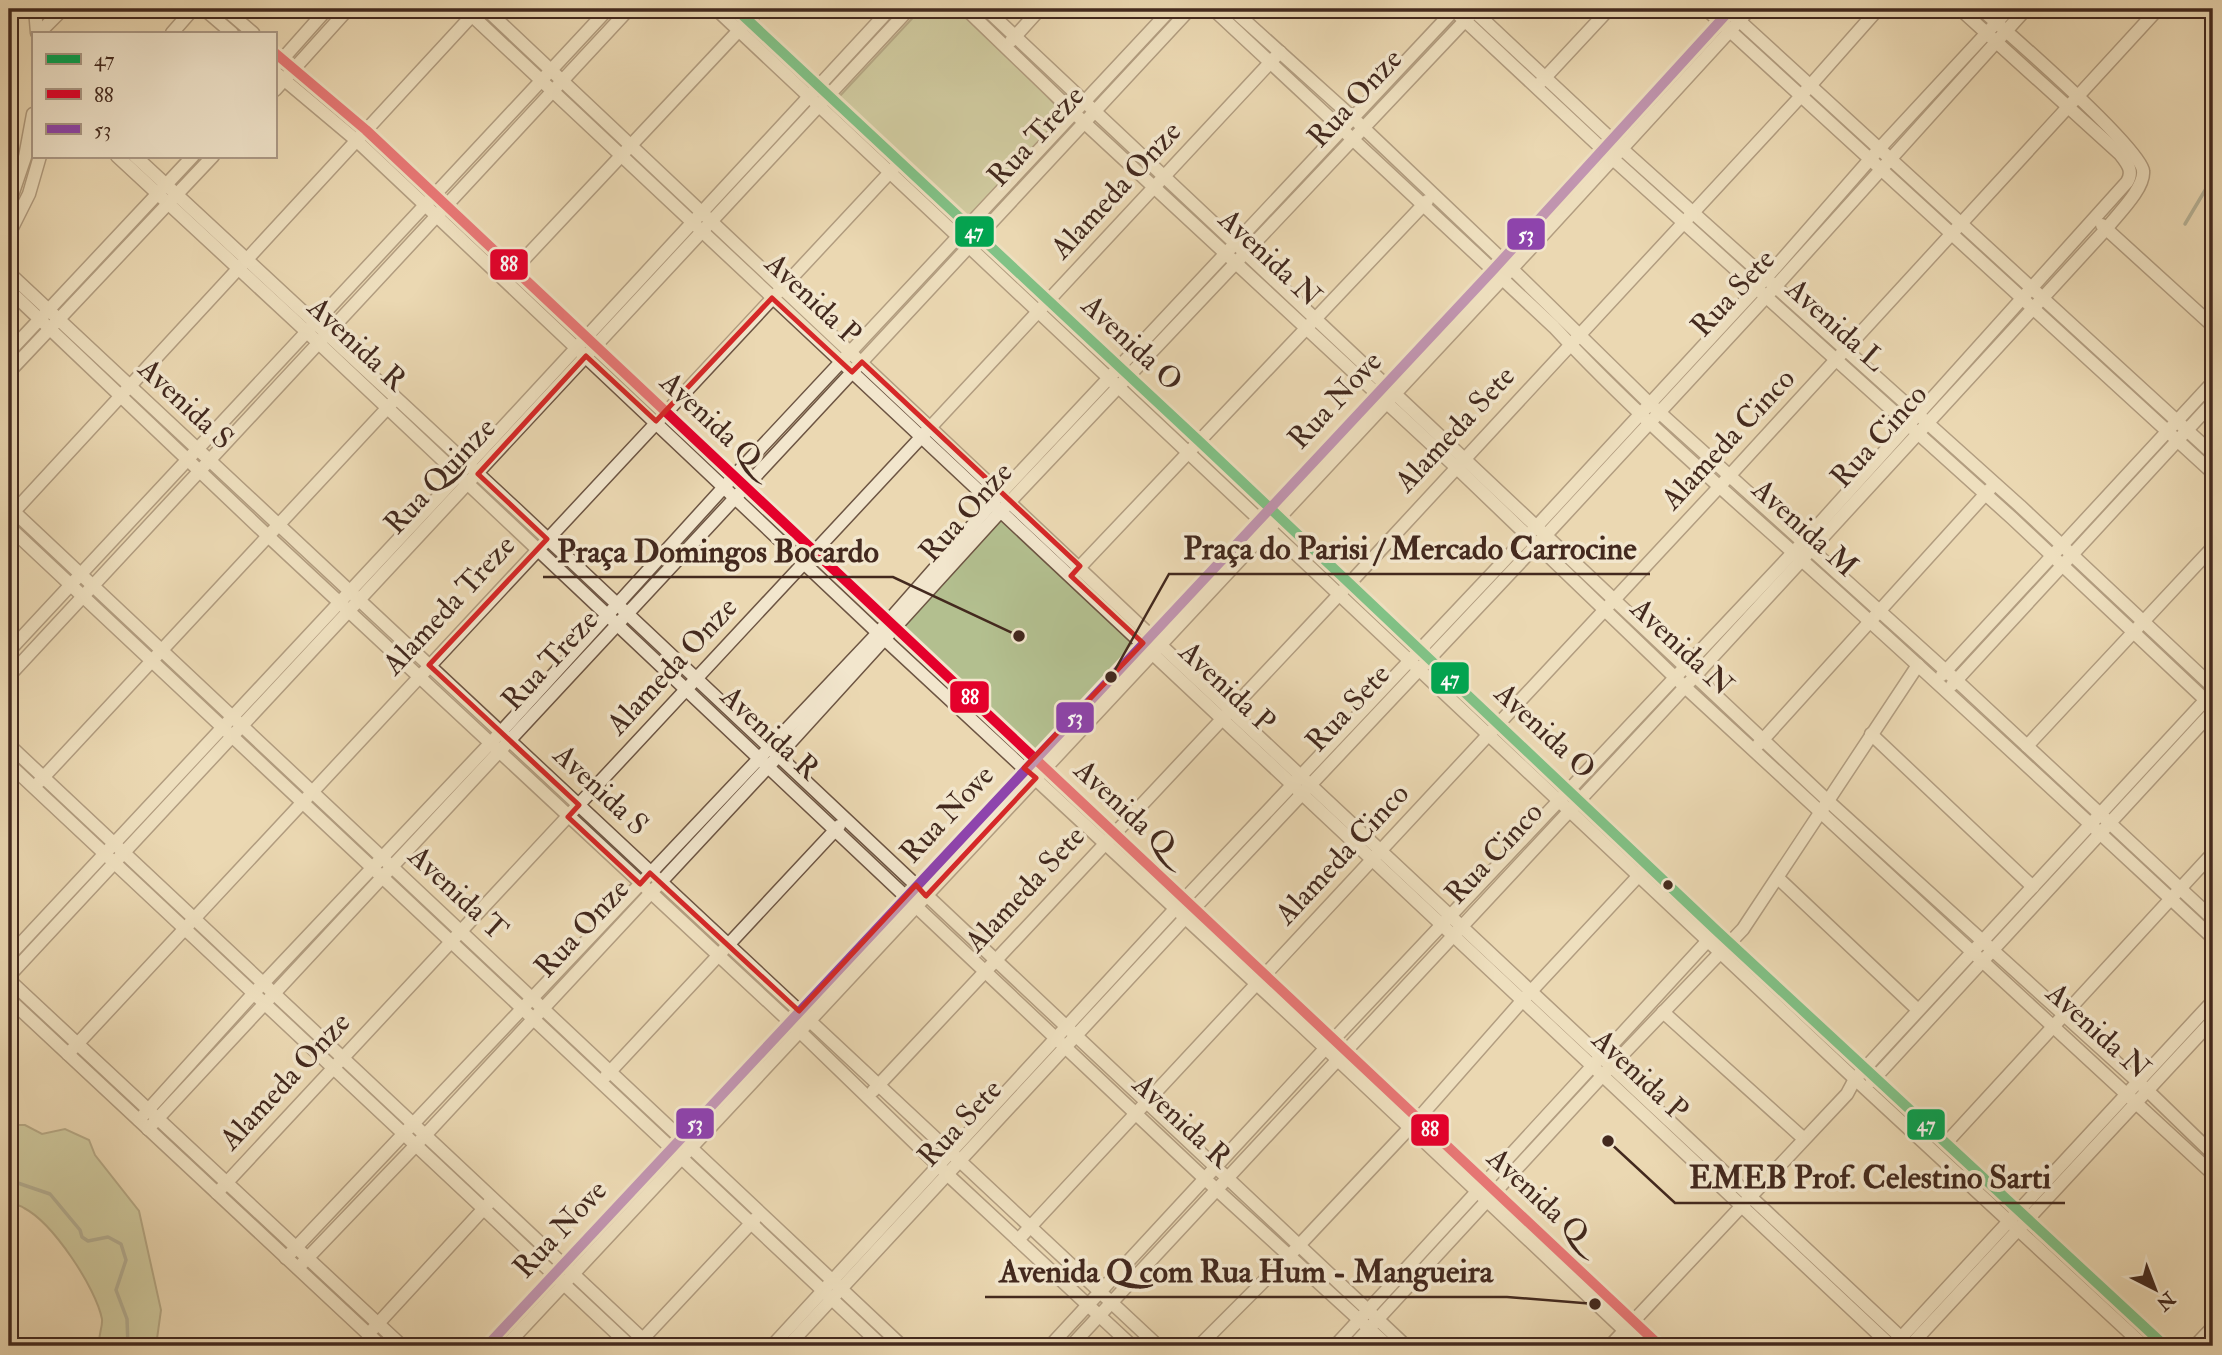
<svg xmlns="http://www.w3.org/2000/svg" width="2222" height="1355" viewBox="0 0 2222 1355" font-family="'IM FELL Double Pica',serif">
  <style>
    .green { fill: #b3bf8f; stroke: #7b7456; stroke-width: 2 }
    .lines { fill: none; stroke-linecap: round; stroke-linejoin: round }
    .stream { stroke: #768072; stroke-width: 3.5 }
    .minor-casing { stroke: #6d5543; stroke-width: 15 }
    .minor { stroke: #f2e6cd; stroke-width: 12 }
    .bus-1-casing { stroke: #f2e6cd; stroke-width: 16 }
    .bus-2-casing { stroke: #f2e6cd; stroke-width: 16 }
    .bus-3-casing { stroke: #f2e6cd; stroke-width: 16 }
    .bus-1 { stroke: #00a651; stroke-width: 10 }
    .bus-2 { stroke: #e4002b; stroke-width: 10 }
    .bus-3 { stroke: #8e44ad; stroke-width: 10 }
    .marked { fill: none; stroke: #d62828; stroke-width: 5; stroke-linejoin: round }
    .bus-dot { fill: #43291e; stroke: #f2e6cd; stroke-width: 2.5 }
    .labels { text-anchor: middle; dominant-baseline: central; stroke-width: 7; stroke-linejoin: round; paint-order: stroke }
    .street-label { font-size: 30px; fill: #43291e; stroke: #f2e6cd }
    .leader { fill: none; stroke: #43291e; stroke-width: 2.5 }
    .callout-dot { fill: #43291e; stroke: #f2e6cd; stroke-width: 2.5 }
    .callout-label { font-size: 32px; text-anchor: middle; font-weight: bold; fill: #43291e; stroke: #f2e6cd; stroke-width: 7; stroke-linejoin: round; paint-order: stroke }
    .line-badge { stroke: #f2e6cd; stroke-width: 2.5 }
    .badge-label { font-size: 19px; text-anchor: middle; font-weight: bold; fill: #fff }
  </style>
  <rect width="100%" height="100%" fill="#ebd8b2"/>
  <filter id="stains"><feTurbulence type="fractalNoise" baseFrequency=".00286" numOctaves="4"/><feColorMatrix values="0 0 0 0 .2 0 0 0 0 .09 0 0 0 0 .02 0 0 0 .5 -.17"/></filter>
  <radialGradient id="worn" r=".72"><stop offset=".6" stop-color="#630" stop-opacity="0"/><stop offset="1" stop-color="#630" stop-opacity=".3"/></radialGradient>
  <g class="green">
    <polygon points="921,9 958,9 1003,50 1066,116 969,218 908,165 838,98"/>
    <polygon points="1001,514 1140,643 1034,756 898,629"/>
    <path d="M15 1125H25L42 1134 65 1129 89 1140 95 1155 139 1211 161 1310 156 1346H100C97 1337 103 1328 102 1319 96 1288 53 1223 24 1208 20 1205 14 1204 9 1203V1134Z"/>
  </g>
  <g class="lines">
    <g class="stream">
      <polyline points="2185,224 2213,177"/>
      <polyline points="9,1180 50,1194 80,1230 82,1237 88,1241 108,1237 121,1244 126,1260 116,1290 127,1319 128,1346"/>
    </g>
    <g class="minor-casing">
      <g id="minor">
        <polyline points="35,9 37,33"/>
        <polyline points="204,9 232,33"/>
        <polyline points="225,9 253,33"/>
        <polyline points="465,9 1891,1346"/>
        <polyline points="486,9 1150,635 1910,1346"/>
        <polyline points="716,9 1855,1079 2144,1346"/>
        <polyline points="736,9 1199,441 1717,931 2165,1346"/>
        <polyline points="966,9 1074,113 1456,467 1685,687 2213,1174"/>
        <polyline points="986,9 1828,801 2148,1091 2213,1154"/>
        <path d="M1213 9 1554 327C1644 424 1746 509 1844 598 1968 710 2090 824 2213 938"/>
        <polyline points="1232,9 1352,117 1512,269 1649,403 1956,680 2213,919"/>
        <polyline points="1472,9 1612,140 2020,506 2213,687"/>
        <polyline points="1706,9 2213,473"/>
        <polyline points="1459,15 1613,159 2012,518 2213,707"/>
        <polyline points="1733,15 2213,454"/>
        <polyline points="39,33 63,9"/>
        <polyline points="172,33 193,9"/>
        <polyline points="1011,41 1040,9"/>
        <polyline points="275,53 366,130 1660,1346"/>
        <polyline points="279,63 327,9"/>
        <polyline points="275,72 356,140 425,205 878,633 1302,1026 1641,1346"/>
        <polyline points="1541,82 1609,9"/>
        <polyline points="275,90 348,9"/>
        <polyline points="117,156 307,332 1205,1179 1388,1346"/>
        <polyline points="135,156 517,510 1406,1346"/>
        <polyline points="9,204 25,157 33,114"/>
        <polyline points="2102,225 2213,326"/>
        <polyline points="9,234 29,194 40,156"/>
        <polyline points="9,273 1158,1346"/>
        <polyline points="510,274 759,9"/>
        <polyline points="9,290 268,536 789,1021 948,1175 1132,1346"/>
        <polyline points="9,352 193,156"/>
        <polyline points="9,372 213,156"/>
        <polyline points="9,507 902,1346"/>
        <polyline points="9,517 478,9"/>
        <polyline points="9,527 882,1346"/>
        <polyline points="1076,571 1427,201"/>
        <polyline points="9,651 608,9"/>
        <polyline points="1942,675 2213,382"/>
        <polyline points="9,676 629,9"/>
        <polyline points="1952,685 2213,402"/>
        <polyline points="1871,734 2033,887"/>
        <polyline points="9,745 650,1346"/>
        <polyline points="1758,745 1990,489"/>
        <polyline points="2027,746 2213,547"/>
        <polyline points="9,764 630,1346"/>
        <polyline points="39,782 392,403"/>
        <polyline points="1778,878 1918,1010"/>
        <polyline points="9,956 468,465 890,9"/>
        <polyline points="9,976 909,9"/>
        <polyline points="9,980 402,1346"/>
        <polyline points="9,999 381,1346"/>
        <polyline points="1663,1012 1803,1138"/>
        <polyline points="68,1054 893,169"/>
        <polyline points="606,1076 839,826"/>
        <polyline points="1872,1081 2213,711"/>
        <polyline points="873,1091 1349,584 1801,96 1878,9"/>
        <polyline points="139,1120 253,994 501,732 724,487 1171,9"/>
        <polyline points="148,1129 1190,9"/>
        <polyline points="1946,1143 2213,853"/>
        <polyline points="217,1193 1280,52"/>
        <polyline points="1018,1240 1720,486 2158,9"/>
        <polyline points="286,1258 878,633 1001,493 1455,9"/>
        <polyline points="298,1268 416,1145 768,767 1000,512 1476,9"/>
        <polyline points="373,1329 489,1203"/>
        <polyline points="1897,1342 2213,1001"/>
        <polyline points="639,1343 755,1219"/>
        <polyline points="487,1346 1493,270 1731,9"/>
        <polyline points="506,1346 1532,247 1750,9"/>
        <polyline points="772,1346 1175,909 1537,526 1766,278 1879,149 2009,9"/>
        <polyline points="788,1346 1185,918 1546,535 1766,297 2026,9"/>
        <path d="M1050 1346 1334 1039 1803 542 2127 182C2134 171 2127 163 2120 154L1960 9"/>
        <path d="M1071 1346 1685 687 2107 228C2117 215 2145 188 2143 171 2142 149 2005 30 1981 9"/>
        <polyline points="1199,1346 1289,1256 1418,1119 1522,1001 1643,871"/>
        <polyline points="1335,1346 1712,936"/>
        <polyline points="1353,1346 1603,1075 1743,929 1918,665"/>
        <polyline points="1610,1346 1847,1094 1855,1079 2211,694"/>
        <polyline points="1910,1346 2213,1020"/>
        <polyline points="2195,1346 2213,1327"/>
      </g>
    </g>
    <use href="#minor" class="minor"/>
    <g class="bus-1-casing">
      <polyline id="bus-1" points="736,9 1199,441 1717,931 2165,1346"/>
    </g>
    <g class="bus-2-casing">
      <polyline id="bus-2" points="275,53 366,130 1660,1346"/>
    </g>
    <g class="bus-3-casing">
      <polyline id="bus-3" points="487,1346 1493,270 1731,9"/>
    </g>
    <use href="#bus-1" class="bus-1"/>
    <use href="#bus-2" class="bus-2"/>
    <use href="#bus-3" class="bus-3"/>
  </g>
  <path d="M0 0H2222V1355H0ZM772 298 852 372 862 362 1080 566 1071 576 1143 643 1024 768 1036 778 926 896 916 885 799 1011 650 873 640 884 568 817 579 805 429 665 547 539 478 474 586 356 656 421Z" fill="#ebd8b2" fill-opacity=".55" fill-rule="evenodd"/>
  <path class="marked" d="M772 298 852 372 862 362 1080 566 1071 576 1143 643 1024 768 1036 778 926 896 916 885 799 1011 650 873 640 884 568 817 579 805 429 665 547 539 478 474 586 356 656 421Z"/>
  <circle class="bus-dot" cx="1668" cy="885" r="6"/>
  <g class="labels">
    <g class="street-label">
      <text transform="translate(1355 98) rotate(-47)">Rua Onze</text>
      <text transform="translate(1036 136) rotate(-47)">Rua Treze</text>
      <text transform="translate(1116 190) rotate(-47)">Alameda Onze</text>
      <text transform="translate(1270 258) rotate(43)">Avenida N</text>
      <text transform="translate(1733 293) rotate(-47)">Rua Sete</text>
      <text transform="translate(813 299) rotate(43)">Avenida P</text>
      <text transform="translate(1836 325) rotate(42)">Avenida L</text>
      <text transform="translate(1132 343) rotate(43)">Avenida O</text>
      <text transform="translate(357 344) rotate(43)">Avenida R</text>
      <text transform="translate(1335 400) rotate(-47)">Rua Nove</text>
      <text transform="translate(186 404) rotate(43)">Avenida S</text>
      <text transform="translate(711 420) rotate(43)">Avenida Q</text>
      <text transform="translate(1455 429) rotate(-47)">Alameda Sete</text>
      <text transform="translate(1879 436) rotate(-48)">Rua Cinco</text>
      <text transform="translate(1728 439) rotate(-47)">Alameda Cinco</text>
      <text transform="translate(440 476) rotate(-47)">Rua Quinze</text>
      <text transform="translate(966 512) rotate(-48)">Rua Onze</text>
      <text transform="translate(1805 528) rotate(42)">Avenida M</text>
      <text transform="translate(449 605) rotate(-47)">Alameda Treze</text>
      <text transform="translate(1682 647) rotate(43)">Avenida N</text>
      <text transform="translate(550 660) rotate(-47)">Rua Treze</text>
      <text transform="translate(672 666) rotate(-47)">Alameda Onze</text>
      <text transform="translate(1227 687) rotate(43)">Avenida P</text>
      <text transform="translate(1348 708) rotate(-47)">Rua Sete</text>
      <text transform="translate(1545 731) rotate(43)">Avenida O</text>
      <text transform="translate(770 733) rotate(43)">Avenida R</text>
      <text transform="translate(601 790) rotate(43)">Avenida S</text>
      <text transform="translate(1125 808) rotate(43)">Avenida Q</text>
      <text transform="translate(947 814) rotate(-47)">Rua Nove</text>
      <text transform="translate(1494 853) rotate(-47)">Rua Cinco</text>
      <text transform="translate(1342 854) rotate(-47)">Alameda Cinco</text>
      <text transform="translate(1025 889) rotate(-47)">Alameda Sete</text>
      <text transform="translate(458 893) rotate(43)">Avenida T</text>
      <text transform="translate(582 928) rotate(-47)">Rua Onze</text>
      <text transform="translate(2098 1031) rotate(42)">Avenida N</text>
      <text transform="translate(1640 1075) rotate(43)">Avenida P</text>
      <text transform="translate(285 1081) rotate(-47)">Alameda Onze</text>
      <text transform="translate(1182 1121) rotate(43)">Avenida R</text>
      <text transform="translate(960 1123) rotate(-47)">Rua Sete</text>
      <text transform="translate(1538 1196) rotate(43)">Avenida Q</text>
      <text transform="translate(560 1229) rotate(-47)">Rua Nove</text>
    </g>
  </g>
  <path class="leader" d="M1111 677L1169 574H1650M1019 636L893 577H543M1608 1141L1675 1203H2065M1595 1304L1507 1297H985"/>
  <g class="callout-dot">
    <circle cx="1111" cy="677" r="7"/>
    <circle cx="1019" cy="636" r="7"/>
    <circle cx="1608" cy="1141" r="7"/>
    <circle cx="1595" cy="1304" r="7"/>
  </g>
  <g class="callout-label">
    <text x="1410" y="559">Praça do Parisi / Mercado Carrocine</text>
    <text x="718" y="562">Praça Domingos Bocardo</text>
    <text x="1870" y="1188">EMEB Prof. Celestino Sarti</text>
    <text x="1246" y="1282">Avenida Q com Rua Hum - Mangueira</text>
  </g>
  <g class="line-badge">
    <rect x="954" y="215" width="41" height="33" rx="7" fill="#00a651"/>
    <rect x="1506" y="217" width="40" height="34" rx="7" fill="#8e44ad"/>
    <rect x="489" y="248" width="40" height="33" rx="7" fill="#e4002b"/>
    <rect x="1430" y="661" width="40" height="34" rx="7" fill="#00a651"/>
    <rect x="949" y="680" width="41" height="34" rx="7" fill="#e4002b"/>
    <rect x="1055" y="701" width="40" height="33" rx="7" fill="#8e44ad"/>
    <rect x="675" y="1107" width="40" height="33" rx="7" fill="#8e44ad"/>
    <rect x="1906" y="1108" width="40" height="33" rx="7" fill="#00a651"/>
    <rect x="1410" y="1113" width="40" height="34" rx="7" fill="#e4002b"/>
  </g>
  <g class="badge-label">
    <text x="974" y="238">47</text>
    <text x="1526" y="241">53</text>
    <text x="509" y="271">88</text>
    <text x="1450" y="685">47</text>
    <text x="970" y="704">88</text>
    <text x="1075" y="724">53</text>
    <text x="695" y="1130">53</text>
    <text x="1926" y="1131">47</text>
    <text x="1430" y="1136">88</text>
  </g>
  <rect width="2222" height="1355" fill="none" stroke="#ebd8b2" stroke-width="35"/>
  <rect x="10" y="10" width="2201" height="1334" fill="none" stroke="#43291e" stroke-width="3.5"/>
  <rect x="18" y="18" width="2187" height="1320" fill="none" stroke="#43291e" stroke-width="2"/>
  <rect x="32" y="32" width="245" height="126" fill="#f2e6cd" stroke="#ac9a87" stroke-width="2"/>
  <rect x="46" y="54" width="35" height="10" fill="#00a651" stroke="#ac9a87" stroke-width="2"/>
  <text x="94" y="66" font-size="21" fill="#43291e">47</text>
  <rect x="46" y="89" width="35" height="10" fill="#e4002b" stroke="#ac9a87" stroke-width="2"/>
  <text x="94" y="102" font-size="21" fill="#43291e">88</text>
  <rect x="46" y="124" width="35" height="10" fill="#8e44ad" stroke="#ac9a87" stroke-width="2"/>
  <text x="94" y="136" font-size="21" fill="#43291e">53</text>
  <g transform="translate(2155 1289) rotate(138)" stroke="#f2e6cd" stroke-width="5" paint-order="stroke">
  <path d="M0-5L12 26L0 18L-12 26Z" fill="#43291e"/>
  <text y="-10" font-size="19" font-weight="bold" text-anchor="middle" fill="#43291e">N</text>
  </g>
  <rect width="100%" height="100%" filter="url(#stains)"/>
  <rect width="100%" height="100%" fill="url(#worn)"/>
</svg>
